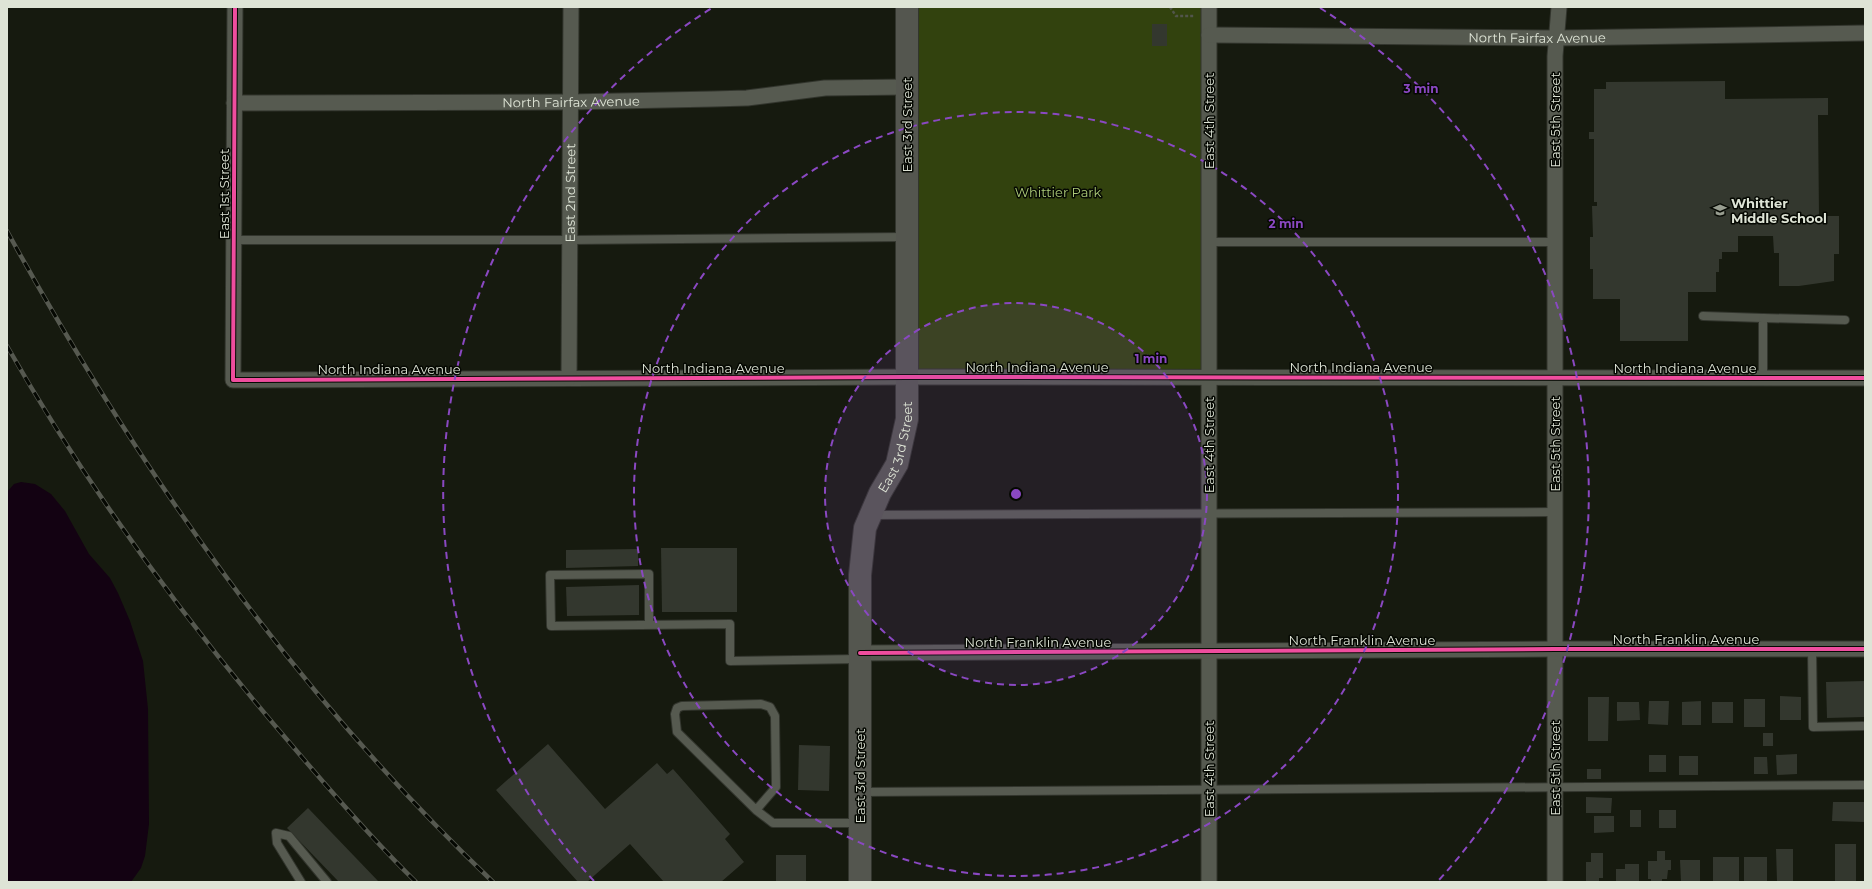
<svg xmlns="http://www.w3.org/2000/svg" width="1872" height="889" viewBox="0 0 1872 889" font-family="Montserrat,sans-serif">
  <style>
    .green { fill: #32420e }
    .water { fill: #130212 }
    .building { fill: #33372e }
    .lines { fill: none; stroke-linecap: round; stroke-linejoin: round }
    .lane-casing { stroke: #32352d; stroke-width: 10 }
    .street-casing { stroke: #32352d; stroke-width: 17 }
    .secondary-casing { stroke: #32352d; stroke-width: 24 }
    .path { stroke: #52554b; stroke-width: 2.5; stroke-dasharray: 3 2; stroke-linecap: butt }
    .lane { stroke: #565a50; stroke-width: 8 }
    .street { stroke: #565a50; stroke-width: 15 }
    .secondary { stroke: #54564f; stroke-width: 22 }
    .rail-casing { stroke: #565950; stroke-width: 4.5 }
    .rail { stroke: #050802; stroke-width: 3; stroke-dasharray: 9; stroke-linecap: butt }
    .cycleway-casing { stroke: #050802; stroke-width: 6 }
    .cycleway { stroke: #ef4d9e; stroke-width: 4 }
    .ring { fill: none; stroke: #8a48c2; stroke-width: 2; stroke-dasharray: 7 5 }
    .labels { text-anchor: middle; dominant-baseline: central; stroke-width: 3; stroke-linejoin: round; paint-order: stroke }
    .street-label { font-size: 13px; fill: #dee4d6; stroke: #050802 }
    .park-label { font-size: 13px; fill: #aecc79; stroke: #050802 }
    .poi-label { font-size: 13px; font-weight: bold; fill: #dee4d6; stroke: #050802; text-anchor: start }
    .centre { fill: #8a48c2; stroke: #050802; stroke-width: 2 }
    .ring-label { font-size: 12px; text-anchor: middle; font-weight: bold; fill: #8a48c2; stroke: #050802; stroke-width: 3; stroke-linejoin: round; paint-order: stroke }
  </style>
  <rect width="100%" height="100%" fill="#161a0f"/>
  <polygon class="green" points="906,7 1209,7 1209,377 907,377"/>
  <polygon class="water" points="21,482 35,484 51,494 65,511 89,554 110,578 118,593 130,621 143,661 148,709 149,824 145,856 141,868 131,882 7,882 7,492 14,484"/>
  <g class="building">
    <rect x="1152" y="24" width="15" height="22"/>
    <polygon points="1725,81 1725,99 1828,98 1828,115 1818,115 1819,216 1839,216 1839,254 1834,254 1834,281 1799,286 1779,286 1779,253 1774,253 1773,236 1738,236 1738,252 1722,252 1722,259 1719,259 1719,272 1716,272 1716,292 1688,292 1688,341 1620,341 1620,299 1593,299 1593,269 1590,269 1590,237 1593,237 1592,206 1597,206 1597,202 1594,202 1594,139 1589,139 1589,132 1594,132 1594,89 1606,89 1606,82"/>
    <polygon points="661,548 737,548 737,612 662,612"/>
    <polygon points="638,549 638,566 566,568 566,550"/>
    <polygon points="639,585 639,615 567,616 566,587"/>
    <polygon points="1865,681 1865,717 1827,718 1826,682"/>
    <polygon points="1780,696 1801,697 1801,720 1780,720"/>
    <polygon points="1588,697 1609,697 1608,741 1588,741"/>
    <rect x="1744" y="699" width="21" height="28"/>
    <polygon points="1649,701 1669,701 1668,725 1648,724"/>
    <polygon points="1701,701 1701,725 1682,725 1682,702"/>
    <polygon points="1617,702 1639,702 1640,720 1617,721"/>
    <rect x="1712" y="702" width="21" height="21"/>
    <rect x="1763" y="733" width="10" height="13"/>
    <polygon points="548,744 605,809 657,763 667,774 673,769 730,834 725,839 744,862 721,882 664,882 630,844 587,882 578,882 496,790"/>
    <polygon points="799,745 830,746 829,791 798,790"/>
    <polygon points="1797,754 1797,774 1777,775 1776,755"/>
    <rect x="1649" y="755" width="17" height="17"/>
    <rect x="1679" y="756" width="19" height="19"/>
    <polygon points="1754,757 1767,757 1768,774 1754,774"/>
    <rect x="1587" y="769" width="14" height="10"/>
    <polygon points="1586,797 1612,798 1611,813 1586,813"/>
    <polygon points="1833,802 1865,802 1865,822 1832,821"/>
    <polygon points="308,808 379,882 339,882 287,828"/>
    <rect x="1630" y="810" width="11" height="17"/>
    <rect x="1659" y="810" width="17" height="18"/>
    <polygon points="1594,816 1614,816 1614,832 1594,833"/>
    <rect x="1835" y="844" width="21" height="38"/>
    <polygon points="1776,849 1793,849 1793,882 1777,882"/>
    <polygon points="1657,851 1665,851 1665,860 1671,860 1671,870 1668,870 1667,879 1662,879 1662,882 1651,882 1651,879 1648,879 1648,861 1657,861"/>
    <polygon points="1591,853 1603,853 1603,878 1599,878 1599,882 1586,882 1586,862 1591,862"/>
    <rect x="776" y="855" width="30" height="27"/>
    <rect x="1713" y="857" width="26" height="25"/>
    <rect x="1744" y="857" width="23" height="25"/>
    <polygon points="1680,860 1700,860 1700,882 1681,882"/>
    <polygon points="1625,864 1639,864 1639,882 1616,882 1616,869 1625,869"/>
  </g>
  <g class="lines">
    <g class="lane-casing">
      <g id="lane">
        <polyline points="234,240 569,240 907,237"/>
        <polyline points="1209,242 1555,242"/>
        <polyline points="1703,316 1763,318 1763,378"/>
        <polyline points="1763,318 1845,320"/>
        <polyline points="872,515 1555,512"/>
        <polyline points="649,625 649,574 550,575 551,626 730,624 730,661 859,659"/>
        <polyline points="1812,649 1813,727 1863,726"/>
        <polyline points="860,792 1865,785"/>
        <polyline points="756,810 776,787 775,716 770,707 761,704 682,706 677,708 675,714 677,732 756,810 773,823 859,823"/>
        <polyline points="301,882 277,843 276,833 289,836 327,882"/>
      </g>
    </g>
    <g class="street-casing">
      <g id="street">
        <polyline points="235,7 233,380 907,377 1865,378"/>
        <polyline points="1209,7 1209,882"/>
        <path id="s1" d="M1209 35 1557 38 1865 33"/>
        <path id="s2" d="M234 103 570 102 713 99 747 98 825 88 907 87"/>
        <path id="s3" d="M569 378 571 7"/>
        <polyline points="860,653 1555,649 1865,649"/>
        <polyline points="1555,882 1555,56 1559,7"/>
      </g>
    </g>
    <g class="secondary-casing">
      <g id="secondary">
        <path id="s4" d="M860 882V575L865 528 880 493 897 464 907 419V7"/>
      </g>
    </g>
    <polyline class="path" points="1170,7 1176,16 1194,16"/>
    <use href="#lane" class="lane"/>
    <use href="#street" class="street"/>
    <use href="#secondary" class="secondary"/>
    <g class="rail-casing">
      <g id="rail">
        <path d="M7 231C139 471 295 693 493 882"/>
        <path d="M7 346C89 490 187 624 295 749 334 795 373 840 416 882"/>
      </g>
    </g>
    <use href="#rail" class="rail"/>
    <g class="cycleway-casing">
      <g id="cycleway">
        <polyline points="235,7 233,380 907,377 1865,378"/>
        <polyline points="860,653 1555,649 1865,649"/>
      </g>
    </g>
    <use href="#cycleway" class="cycleway"/>
  </g>
  <circle cx="1016" cy="494" r="191" fill="#8a48c2" fill-opacity=".12"/>
  <g class="ring">
    <circle cx="1016" cy="494" r="191"/>
    <circle cx="1016" cy="494" r="382"/>
    <path d="M594 881A573 573 0 0 1 712 8M1320 8A573 573 0 0 1 1438 881"/>
  </g>
  <defs>
    <g id="school-bare" transform="scale(1.08)"><path d="M0-5L7-2L0 1L-7-2ZM-4 1L0 2.5L4 1V4Q0 6-4 4Z" fill="#989d90" stroke="#050802" stroke-width="2.5" paint-order="stroke"/></g>
  </defs>
  <g fill-rule="evenodd">
    <use href="#school-bare" x="1720" y="210"/>
  </g>
  <g class="labels">
    <g class="street-label">
      <text stroke="none"><textPath href="#s1" startOffset="328">North Fairfax Avenue</textPath></text>
      <text stroke="none"><textPath href="#s2" startOffset="337">North Fairfax Avenue</textPath></text>
      <text transform="translate(1555 120) rotate(-90)">East 5th Street</text>
      <text transform="translate(1209 121) rotate(-90)">East 4th Street</text>
      <text transform="translate(907 125) rotate(-90)">East 3rd Street</text>
      <text stroke="none"><textPath href="#s3" startOffset="185">East 2nd Street</textPath></text>
      <text transform="translate(224 194) rotate(-90)">East 1st Street</text>
      <text x="1037" y="367">North Indiana Avenue</text>
      <text x="1361" y="367">North Indiana Avenue</text>
      <text x="713" y="368">North Indiana Avenue</text>
      <text x="1685" y="368">North Indiana Avenue</text>
      <text x="389" y="369">North Indiana Avenue</text>
      <text transform="translate(1555 444) rotate(-90)">East 5th Street</text>
      <text transform="translate(1209 445) rotate(-90)">East 4th Street</text>
      <text stroke="none"><textPath href="#s4" startOffset="442">East 3rd Street</textPath></text>
      <text x="1686" y="639">North Franklin Avenue</text>
      <text x="1362" y="640">North Franklin Avenue</text>
      <text x="1038" y="642">North Franklin Avenue</text>
      <text transform="translate(1555 768) rotate(-90)">East 5th Street</text>
      <text transform="translate(1209 769) rotate(-90)">East 4th Street</text>
      <text transform="translate(860 776) rotate(-90)">East 3rd Street</text>
    </g>
    <g class="park-label">
      <text x="1058" y="192">Whittier Park</text>
    </g>
    <g class="poi-label">
      <text x="1731" y="203">Whittier<tspan x="1731" dy="15">Middle School</tspan></text>
    </g>
  </g>
  <circle cx="1016" cy="494" r="6" class="centre"/>
  <g class="ring-label">
    <text x="1421" y="93">3 min</text>
    <text x="1286" y="228">2 min</text>
    <text x="1151" y="363">1 min</text>
  </g>
  <rect width="1872" height="889" fill="none" stroke="#dee4d6" stroke-width="16"/>
</svg>
